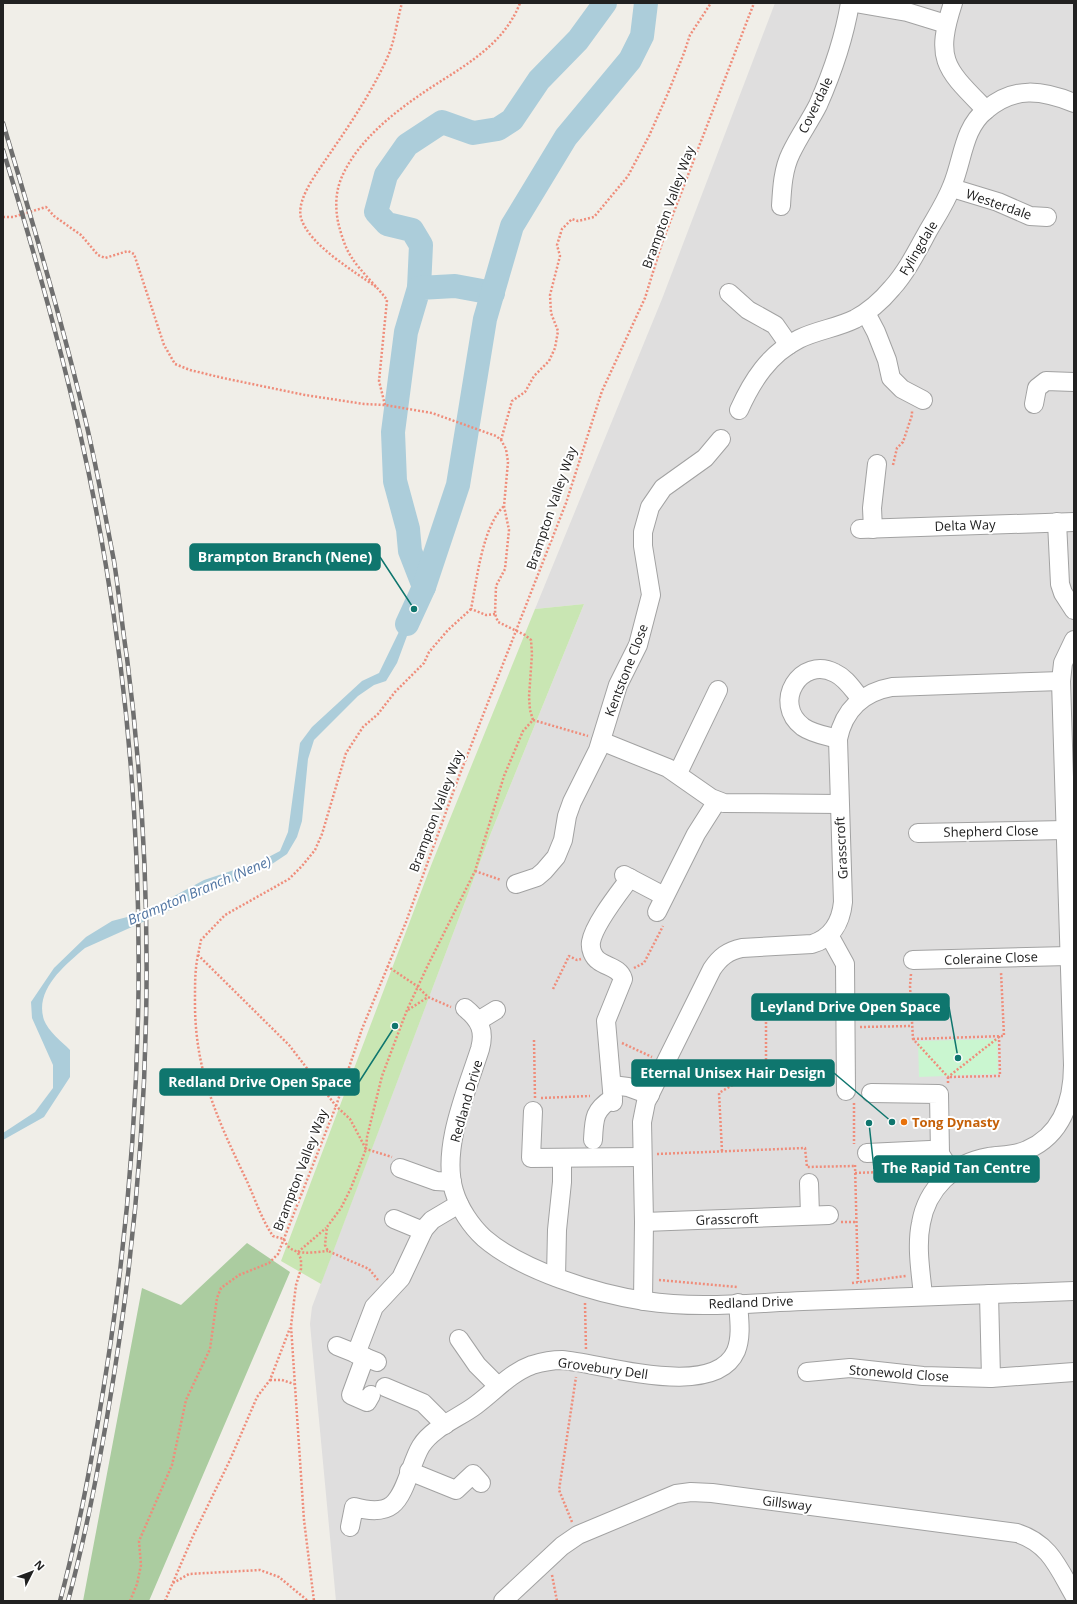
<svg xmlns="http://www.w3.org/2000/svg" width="1077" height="1604" viewBox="0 0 1077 1604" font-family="'Open Sans',sans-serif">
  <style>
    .residential { fill: #dfdede }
    .grass { fill: #c9e6b3 }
    .forest { fill: #abcca0 }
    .park { fill: #caf6d0 }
    .water { fill: #accdda }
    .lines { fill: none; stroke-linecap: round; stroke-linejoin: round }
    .river { stroke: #accdda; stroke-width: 24 }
    .minor-casing { stroke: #a2a2a2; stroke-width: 20 }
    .path { stroke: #ef8d7b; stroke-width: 2.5; stroke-dasharray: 2 2; stroke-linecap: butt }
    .minor { stroke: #fff; stroke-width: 18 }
    .rail-casing { stroke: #6f6f6f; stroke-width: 4.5 }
    .rail { stroke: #fff; stroke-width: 3; stroke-dasharray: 9; stroke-linecap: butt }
    .food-dot { fill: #e8710a; stroke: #fff; stroke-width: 1.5 }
    .labels { text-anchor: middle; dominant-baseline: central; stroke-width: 4; stroke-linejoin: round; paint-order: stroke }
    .street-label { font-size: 13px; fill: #212121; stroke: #fff }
    .food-label { font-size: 13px; font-weight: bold; fill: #c56008; stroke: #fff; text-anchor: start }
    .water-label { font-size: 14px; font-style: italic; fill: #5175a2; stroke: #fff }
    .leader { fill: none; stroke: #0f766e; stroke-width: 1.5 }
    .callout-dot { fill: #0f766e; stroke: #fff; stroke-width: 1.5 }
    .callout { fill: #0f766e; stroke: #0f766e; stroke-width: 1.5 }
    .callout-label { font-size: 14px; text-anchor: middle; font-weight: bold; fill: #fff }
  </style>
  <rect width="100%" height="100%" fill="#f0eee8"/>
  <polygon class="residential" points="775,3 1074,3 1074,1601 336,1601 310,1324 312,1307 491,833 584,604 535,609 662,299"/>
  <polygon class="grass" points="584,604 491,833 321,1284 281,1261 432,863 535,609"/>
  <polygon class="forest" points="247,1243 290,1272 149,1601 83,1601 142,1288 181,1305"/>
  <polygon class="park" points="997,1039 998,1074 919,1077 918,1041"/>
  <path class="water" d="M417 583 421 598 397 663 386 681 374 685 358 696 314 740 308 759 302 821 297 837 287 854 272 864 85 948C65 965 34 990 44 1020 48 1031 62 1042 70 1050V1077L44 1117 3 1140V1133L35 1112 53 1088V1065L32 1018 31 1002 54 968 86 937 112 921 131 916 165 901 204 880 261 861 280 851 288 832 300 743 312 727 362 681 379 673 410 609 413 592Z"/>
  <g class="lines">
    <g class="river">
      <polyline points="419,288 421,245 412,230 387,224 376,212 386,175 407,145 442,122 473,133 498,129 512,120 539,80 578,40 605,3"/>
      <polyline points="424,587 410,551 408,529 395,481 393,432 406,332 419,288 455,286 493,293"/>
      <polyline points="407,624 424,587 458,485 485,319 512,226 566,137 630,60 642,36 646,3"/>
    </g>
    <g class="minor-casing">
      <g id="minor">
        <polyline points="855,3 907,12 946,24"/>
        <path d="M953 3C934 61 946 69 986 110"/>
        <polyline points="952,188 998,202 1030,216 1047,217"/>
        <path d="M781 206C782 188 783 169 791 153 799 136 810 121 818 105 833 71 844 39 850 3"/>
        <polyline points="729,293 748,310 775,325 789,345"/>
        <polyline points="866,313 876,332 887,360 891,378 902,389 923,400"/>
        <polyline points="1034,404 1037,388 1046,381 1074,382"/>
        <path d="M739 410C752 381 769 354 799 339 817 330 837 328 855 319 870 311 882 300 892 288 907 271 917 251 928 231 936 217 946 202 952 186 963 160 963 128 986 110 1014 86 1042 90 1074 103"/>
        <polyline points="1057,522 1060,584 1063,593 1074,610"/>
        <polyline points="860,529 1074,522"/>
        <polyline points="873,529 872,508 877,464"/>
        <path d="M838 739C827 736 813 734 803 727 771 703 801 655 835 673 846 678 853 690 861 699"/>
        <polyline points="601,741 668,768 711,798 724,803 839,804"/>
        <polyline points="678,773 718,690"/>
        <polyline points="918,833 1065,830"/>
        <polyline points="624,875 664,896"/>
        <polyline points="516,884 537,877 544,871 556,857 563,840 567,816 572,802 598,750 618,685 638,645 651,595 643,546 643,532 650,507 663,488 705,458 721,439"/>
        <polyline points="657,912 696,834 717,801"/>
        <polyline points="829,935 845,964 846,1091"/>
        <polyline points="913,960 1069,956"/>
        <path d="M465 1008C480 1020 485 1031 480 1049 467 1090 441 1148 454 1191 459 1208 471 1226 484 1238 521 1270 596 1294 645 1301 696 1309 751 1303 803 1301 893 1298 984 1294 1074 1291"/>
        <polyline points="478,1021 496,1010"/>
        <polyline points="612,1085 628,1087 650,1095"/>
        <polyline points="871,1093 939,1094 940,1154 951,1171"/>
        <path d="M613 1102 606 1021 623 979C620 968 607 967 599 961 593 957 590 949 591 942 594 924 619 893 630 878"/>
        <polyline points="533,1111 531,1158 642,1157"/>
        <path d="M593 1140C594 1118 594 1110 613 1098"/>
        <polyline points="867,1153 930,1150 940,1154"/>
        <polyline points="400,1168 436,1181 452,1182"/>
        <polyline points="809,1183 810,1215"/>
        <polyline points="394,1219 423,1231"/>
        <polyline points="644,1222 829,1215"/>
        <polyline points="556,1277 557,1230 562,1182 562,1158"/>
        <polyline points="989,1294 991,1378"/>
        <path d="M923 1296C921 1273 916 1247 921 1223 927 1189 953 1163 988 1157 1001 1155 1014 1156 1027 1150 1062 1135 1073 1100 1073 1065L1061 681 1063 663 1074 640"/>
        <path d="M643 1301 644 1222 642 1122 646 1102 712 969C720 957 728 951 742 948L812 944C832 938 841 922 843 902L838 739C844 710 863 692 892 687L1061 681"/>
        <polyline points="459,1339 477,1365 498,1386"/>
        <polyline points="337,1346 377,1362"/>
        <polyline points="356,1354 374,1307 401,1278 424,1229 432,1220 459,1204"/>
        <polyline points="365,1357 351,1395 367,1402 371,1395"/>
        <polyline points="807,1372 850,1368 923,1376 991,1378 1074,1372"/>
        <polyline points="385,1387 423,1403 445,1425"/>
        <polyline points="409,1471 456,1490 473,1474 481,1483"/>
        <path d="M350 1527 354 1507C365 1510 382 1513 392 1505 406 1494 411 1462 421 1446 433 1427 459 1418 476 1405 495 1391 510 1373 532 1365 542 1362 552 1360 562 1360 602 1363 714 1401 736 1351 742 1336 739 1318 738 1303"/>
        <path d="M503 1601 562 1546 578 1535 676 1494 691 1492 712 1493 1017 1533C1049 1543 1058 1567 1074 1595"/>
      </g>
    </g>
    <g class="path">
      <polyline points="3,217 13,217 46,207 54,216 81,235 98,255 105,258 128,251 134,254 164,345 175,364 190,370 223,378 305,395 364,404 385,405 432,413 496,436 501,440 506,449 508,462 504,506 509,530 505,569 496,586 495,614 498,622 525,635 531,640 532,654 529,697 530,710 533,720 523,731 504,776 475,871 427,967 407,1010 382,1076 367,1137 366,1149 392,1157"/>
      <path d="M376 287C354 271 309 245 301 218 297 203 310 183 318 171 343 134 370 97 388 56 395 40 397 20 402 3"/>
      <path d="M385 405 379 381 387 300C377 286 360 271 352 258 345 248 341 234 338 222 333 194 339 177 355 154 372 131 394 113 417 97 455 70 502 50 520 3"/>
      <polyline points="501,440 512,401 525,392 534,376 549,361 555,348 558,331 551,313 550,295 560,256 557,245 562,229 572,219 578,221 594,217 628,176 649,136 668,93 684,53 690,35 711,3"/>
      <polyline points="893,465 897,448 903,442 912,415 912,410"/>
      <path d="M495 614 486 615 471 609C477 580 482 527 504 506"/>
      <polyline points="533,720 588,736"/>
      <polyline points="475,871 501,880"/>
      <path d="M198 955C195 969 195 983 195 998 194 1067 215 1114 244 1175 254 1195 260 1217 273 1236L284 1239C290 1258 313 1252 328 1251"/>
      <polyline points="387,966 417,986 428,997"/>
      <polyline points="634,968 644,963 663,926"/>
      <polyline points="911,974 910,986 913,1039 948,1077 999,1037"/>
      <polyline points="553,989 569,956 577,960 581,959"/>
      <polyline points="408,1010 428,997 451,1007"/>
      <polyline points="860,1027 912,1026"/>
      <polyline points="913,1039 1004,1036 1001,972"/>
      <polyline points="534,1040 535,1098"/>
      <polyline points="622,1043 652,1057"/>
      <polyline points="766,1068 766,1019"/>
      <polyline points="948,1083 948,1077 1000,1076 999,1036"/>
      <polyline points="541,1098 590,1096"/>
      <polyline points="854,1103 854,1144"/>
      <polyline points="722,1151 719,1093 761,1068 831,1067"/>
      <polyline points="657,1154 805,1148 807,1167 855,1166"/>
      <polyline points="855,1165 858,1282"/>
      <polyline points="855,1173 932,1170"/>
      <polyline points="841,1222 856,1222"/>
      <polyline points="298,1252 326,1228"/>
      <polyline points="298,1253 301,1259 301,1269 296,1285 291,1326 304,1520 314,1601"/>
      <polyline points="378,1280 369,1269 328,1251 325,1245 327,1227 341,1208 351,1188 366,1149 350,1119 336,1106 289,1045 198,955 201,940 225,915 289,879 302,866 315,850 322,834 346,753 363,727 378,714 395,692 424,663 429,652 448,630 471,609"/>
      <polyline points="659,1280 737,1287"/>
      <polyline points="852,1283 906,1276"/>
      <polyline points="585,1303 586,1350"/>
      <polyline points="270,1380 282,1380 294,1384"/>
      <polyline points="572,1522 559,1490 576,1377"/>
      <polyline points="552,1575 557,1601"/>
      <polyline points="173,1583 189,1574 260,1570 279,1577 308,1601"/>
      <polyline points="130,1601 137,1584 141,1565 139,1541 172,1465 186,1400 210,1349 217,1298 221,1288 239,1275 269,1263 278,1254 336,1106 362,1029 406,922 458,779 566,503 602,391 645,298 662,243 754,3"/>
      <polyline points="165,1601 193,1536 230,1460 257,1397 270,1380 290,1328"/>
    </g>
    <use href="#minor" class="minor"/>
    <g class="rail-casing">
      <g id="rail">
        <path d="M3 123C31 217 59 311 82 406 95 457 104 510 114 561 119 593 122 626 127 658 156 885 152 1116 119 1342 106 1429 91 1516 68 1601"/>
        <path d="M3 150C45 287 83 425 106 566 149 822 148 1083 111 1340 98 1427 83 1516 60 1601"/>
      </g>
    </g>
    <use href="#rail" class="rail"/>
  </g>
  <circle class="food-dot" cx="904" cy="1122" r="4"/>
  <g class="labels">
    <g class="street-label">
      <text transform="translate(815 105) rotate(-64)">Coverdale</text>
      <text transform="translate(999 204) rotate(19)">Westerdale</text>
      <text transform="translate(668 207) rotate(-70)">Brampton Valley Way</text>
      <text transform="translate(918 248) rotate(-59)">Fylingdale</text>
      <text transform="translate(551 508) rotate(-71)">Brampton Valley Way</text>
      <text transform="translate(965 525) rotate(-2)">Delta Way</text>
      <text transform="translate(626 670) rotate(-69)">Kentstone Close</text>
      <text transform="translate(436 811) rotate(-69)">Brampton Valley Way</text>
      <text transform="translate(991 831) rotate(-1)">Shepherd Close</text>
      <text transform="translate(841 848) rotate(-93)">Grasscroft</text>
      <text transform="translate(991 958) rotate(-2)">Coleraine Close</text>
      <text transform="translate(466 1101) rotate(-74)">Redland Drive</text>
      <text transform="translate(300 1170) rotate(-69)">Brampton Valley Way</text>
      <text transform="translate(727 1219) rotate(-2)">Grasscroft</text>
      <text transform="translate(751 1302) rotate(-2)">Redland Drive</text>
      <text transform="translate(603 1368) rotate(8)">Grovebury Dell</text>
      <text transform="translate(899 1373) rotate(4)">Stonewold Close</text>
      <text transform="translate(787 1503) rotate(7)">Gillsway</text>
    </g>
    <g class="food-label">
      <text x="912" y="1122">Tong Dynasty</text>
    </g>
    <g class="water-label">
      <text transform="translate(199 890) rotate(-23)">Brampton Branch (Nene)</text>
    </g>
  </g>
  <path class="leader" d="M414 609L380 557M958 1058L949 1007M892 1122L834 1073M395 1026L359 1082M869 1123L874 1169"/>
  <g class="callout-dot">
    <circle cx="414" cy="609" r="4"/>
    <circle cx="958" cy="1058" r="4"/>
    <circle cx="892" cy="1122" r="4"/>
    <circle cx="395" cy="1026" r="4"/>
    <circle cx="869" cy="1123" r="4"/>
  </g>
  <g class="callout">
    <rect x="190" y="544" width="190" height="26" rx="4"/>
    <rect x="752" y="994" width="197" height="26" rx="4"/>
    <rect x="632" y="1060" width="202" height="26" rx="4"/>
    <rect x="160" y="1069" width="199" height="26" rx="4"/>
    <rect x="874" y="1156" width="165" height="26" rx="4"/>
  </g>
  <g class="callout-label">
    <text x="285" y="562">Brampton Branch (Nene)</text>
    <text x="850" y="1012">Leyland Drive Open Space</text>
    <text x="733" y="1078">Eternal Unisex Hair Design</text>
    <text x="260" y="1087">Redland Drive Open Space</text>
    <text x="956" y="1173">The Rapid Tan Centre</text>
  </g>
  <rect width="1077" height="1604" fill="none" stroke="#212121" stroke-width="8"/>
  <g transform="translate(32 1572) rotate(48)" stroke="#ffffff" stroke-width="3" paint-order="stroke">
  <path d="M0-3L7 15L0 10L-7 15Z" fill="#212121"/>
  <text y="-6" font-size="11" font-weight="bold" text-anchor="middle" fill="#212121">N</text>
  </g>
</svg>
